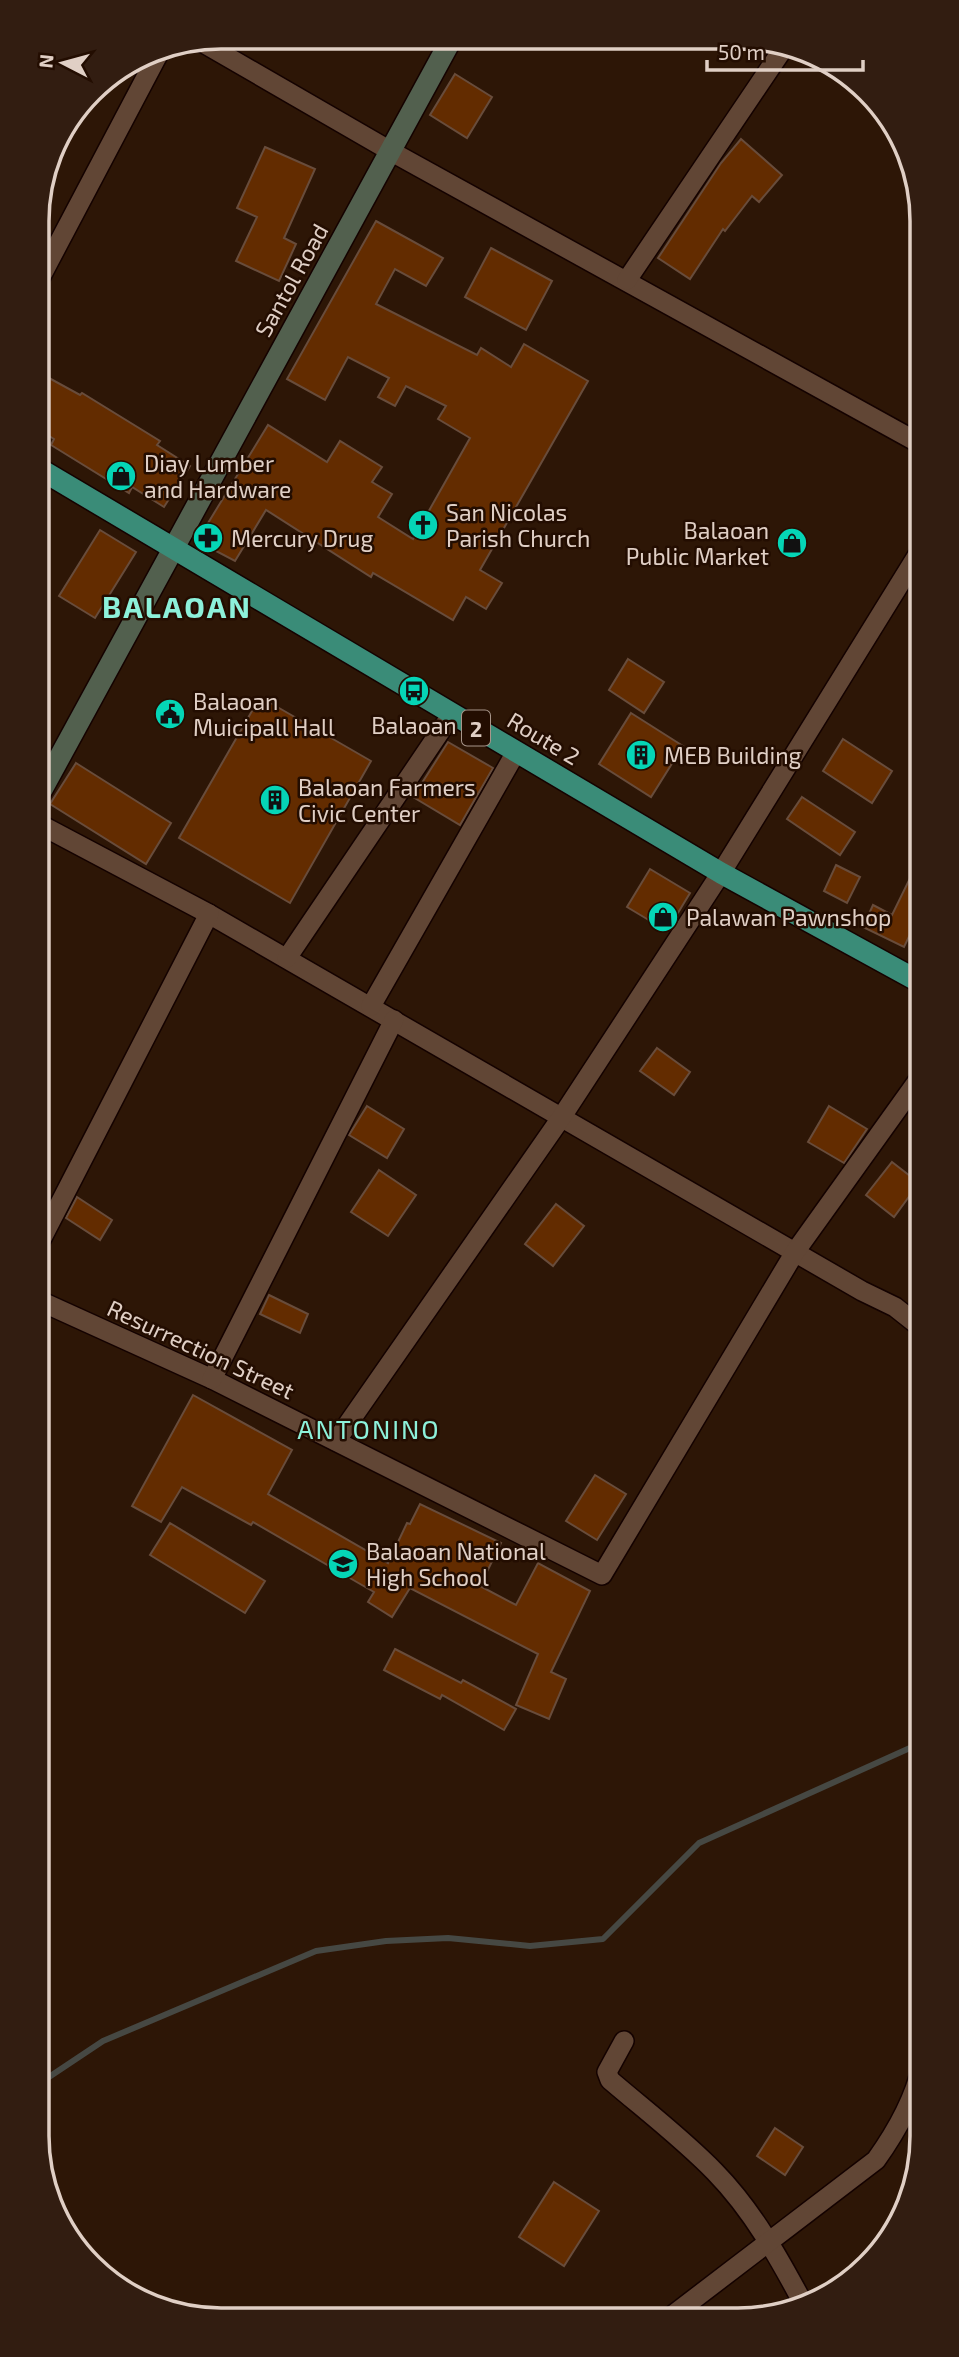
<svg xmlns="http://www.w3.org/2000/svg" width="959" height="2357" viewBox="0 0 959 2357" font-family="'Exo 2',sans-serif">
  <style>
    .lines { fill: none; stroke-linecap: round; stroke-linejoin: round }
    .stream { stroke: #464843; stroke-width: 6 }
    .building { fill: #632c00; stroke: #684c3b; stroke-width: 2 }
    .minor-casing { stroke: #140200; stroke-width: 22 }
    .secondary-casing { stroke: #140200; stroke-width: 24 }
    .trunk-casing { stroke: #140200; stroke-width: 24 }
    .minor { stroke: #614635; stroke-width: 19 }
    .secondary { stroke: #52604e; stroke-width: 21 }
    .trunk { stroke: #3a8c78; stroke-width: 21 }
    .labels { text-anchor: middle; dominant-baseline: central; stroke-width: 5; stroke-linejoin: round; paint-order: stroke }
    .shield { fill: #230d01; stroke: #a7958a; stroke-width: 2 }
    .shield-label { font-size: 21px; font-weight: bold; fill: #e0cfc5 }
    .street-label { font-size: 23px; fill: #e0cfc5; stroke: #230d01 }
    .poi-label { font-size: 23px; fill: #e0cfc5; stroke: #230d01; text-anchor: start }
    .quarter-label { font-size: 26px; letter-spacing: 2px; fill: #8df1da; stroke: #230d01 }
    .district-label { font-size: 30px; font-weight: bold; letter-spacing: 2px; fill: #8df1da; stroke: #230d01 }
    .rim { fill: none; stroke: #e0cfc5; stroke-width: 3.5 }
  </style>
  <rect width="100%" height="100%" fill="#2d1606"/>
  <g class="lines">
    <polyline class="stream" points="43,2081 103,2041 316,1951 386,1941 448,1938 530,1946 603,1939 699,1843 921,1743"/>
  </g>
  <g class="building">
    <polygon points="455,74 492,97 467,138 430,115"/>
    <polygon points="741,139 782,175 759,202 752,196 725,231 723,229 690,279 658,258 721,163"/>
    <polygon points="265,147 315,169 284,238 296,244 279,281 236,261 257,217 237,208"/>
    <polygon points="376,221 443,258 426,286 395,269 376,304 477,355 481,348 511,367 524,344 588,381 480,570 502,583 486,609 466,597 453,620 373,573 371,577 266,510 235,561 197,541 268,425 327,462 340,441 382,467 372,482 392,494 378,517 413,539 470,438 438,419 446,406 406,386 395,406 378,397 389,378 348,357 325,400 287,379"/>
    <polygon points="491,248 552,281 526,330 465,297"/>
    <polygon points="38,372 80,395 82,393 160,441 157,445 190,466 164,507 132,487 129,493 51,445 54,439 38,429"/>
    <polygon points="100,530 136,552 95,618 59,596"/>
    <polygon points="628,659 664,682 644,713 609,690"/>
    <polygon points="260,697 371,761 290,903 179,838"/>
    <polygon points="631,713 683,746 651,797 599,764"/>
    <polygon points="843,739 892,771 872,803 823,771"/>
    <polygon points="448,742 493,768 460,825 413,797"/>
    <polygon points="76,763 171,823 146,864 50,804"/>
    <polygon points="802,797 855,832 840,855 787,819"/>
    <polygon points="918,862 918,918 904,947 863,927 873,905 892,915"/>
    <polygon points="836,865 860,877 847,903 824,891"/>
    <polygon points="650,869 690,893 667,931 627,907"/>
    <polygon points="657,1048 690,1072 674,1095 640,1071"/>
    <polygon points="367,1106 404,1129 387,1158 349,1135"/>
    <polygon points="829,1106 867,1129 844,1163 808,1142"/>
    <polygon points="892,1162 919,1183 894,1217 866,1195"/>
    <polygon points="379,1170 416,1195 388,1236 351,1212"/>
    <polygon points="77,1197 112,1220 100,1240 66,1218"/>
    <polygon points="556,1204 584,1226 553,1266 525,1244"/>
    <polygon points="269,1295 308,1314 300,1333 260,1314"/>
    <polygon points="193,1395 292,1450 268,1494 388,1563 407,1523 410,1524 420,1504 501,1543 480,1586 516,1605 538,1563 590,1591 551,1672 566,1679 549,1719 516,1705 538,1654 410,1588 392,1617 368,1602 374,1592 253,1522 251,1525 182,1487 161,1522 132,1506"/>
    <polygon points="595,1475 626,1494 597,1540 566,1521"/>
    <polygon points="170,1523 265,1581 245,1613 150,1555"/>
    <polygon points="395,1649 461,1683 463,1680 516,1709 504,1730 442,1695 440,1699 384,1670"/>
    <polygon points="775,2128 803,2147 785,2175 757,2156"/>
    <polygon points="554,2182 599,2211 564,2266 519,2237"/>
  </g>
  <g class="lines">
    <g class="minor-casing">
      <g id="minor">
        <polyline points="200,41 392,152 917,442"/>
        <polyline points="627,280 785,46"/>
        <polyline points="37,284 161,49"/>
        <polyline points="39,824 209,914 862,1291 895,1307 919,1326"/>
        <polyline points="287,958 452,714"/>
        <polyline points="371,1006 516,752"/>
        <polyline points="40,1242 209,914"/>
        <polyline points="40,1301 212,1379 602,1575 795,1252 919,1079"/>
        <polyline points="212,1379 394,1020"/>
        <polyline points="336,1441 561,1118 721,873 917,556"/>
        <path d="M624 2041 607 2072 610 2080C645 2110 683 2139 715 2172 753 2211 779 2258 804 2305"/>
        <path d="M673 2315 876 2160C896 2132 914 2100 922 2066"/>
      </g>
    </g>
    <g class="secondary-casing">
      <polyline id="secondary" points="39,795 452,38"/>
    </g>
    <g class="trunk-casing">
      <polyline id="trunk" points="38,468 721,873 918,981"/>
    </g>
    <use href="#minor" class="minor"/>
    <use href="#secondary" class="secondary"/>
    <use href="#trunk" class="trunk"/>
  </g>
  <defs>
    <g id="shop-disc" transform="scale(1.575)"><circle r="9.5" fill="#05d5b6" stroke="#230d01"/><path d="M-5-2.5h2.3a2.7 3.5 0 0 1 5.4 0H5L5.5 6h-11ZM-1.5-2.5h3a1.5 2.3 0 0 0-3 0Z" fill="#111"/></g>
    <g id="church-disc" transform="scale(1.575)"><circle r="9.5" fill="#05d5b6" stroke="#230d01"/><path d="M-1.2-6h2.4v3.5h3.3v2.4h-3.3V6h-2.4V-.1h-3.3v-2.4h3.3Z" fill="#111"/></g>
    <g id="pharmacy-disc" transform="scale(1.575)"><circle r="9.5" fill="#05d5b6" stroke="#230d01"/><path d="M-2-6h4v4h4v4h-4v4h-4v-4h-4v-4h4Z" fill="#111"/></g>
    <g id="bus-disc" transform="scale(1.575)"><circle r="9.5" fill="#05d5b6" stroke="#230d01"/><path d="M-5-6H5V4H4V6H2V4H-2V6H-4V4H-5ZM-3.5-4V0h7V-4ZM-3.5 1.2v1.5H-2V1.2ZM2 1.2v1.5H3.5V1.2Z" fill="#111"/></g>
    <g id="civic-disc" transform="scale(1.575)"><circle r="9.5" fill="#05d5b6" stroke="#230d01"/><path d="M-.6-6.5H3V-4.5H.6V-3L4-1V1h2V6H-6V1h2V-1L-.6-3ZM-1.2 2.5V6h2.4V2.5Z" fill="#111"/></g>
    <g id="building-disc" transform="scale(1.575)"><circle r="9.5" fill="#05d5b6" stroke="#230d01"/><path d="M-4-6H4V6H1V3H-1V6H-4ZM-2.5-4.3h1.7v1.8h-1.7ZM.8-4.3h1.7v1.8H.8ZM-2.5-1h1.7V.8h-1.7ZM.8-1h1.7V.8H.8Z" fill="#111"/></g>
    <g id="school-disc" transform="scale(1.575)"><circle r="9.5" fill="#05d5b6" stroke="#230d01"/><path d="M0-5L7-2L0 1L-7-2ZM-4 1L0 2.5L4 1V4Q0 6-4 4Z" fill="#111"/></g>
  </defs>
  <g fill-rule="evenodd">
    <use href="#shop-disc" x="121" y="476"/>
    <use href="#church-disc" x="423" y="525"/>
    <use href="#pharmacy-disc" x="208" y="538"/>
    <use href="#shop-disc" x="792" y="543"/>
    <use href="#bus-disc" x="414" y="691"/>
    <use href="#civic-disc" x="170" y="714"/>
    <use href="#building-disc" x="641" y="755"/>
    <use href="#building-disc" x="275" y="800"/>
    <use href="#shop-disc" x="663" y="917"/>
    <use href="#school-disc" x="343" y="1564"/>
  </g>
  <g class="labels">
    <rect class="shield" x="462" y="710.5" width="28" height="35" rx="5"/>
    <g class="shield-label">
      <text x="476" y="728">2</text>
    </g>
    <g class="street-label">
      <text transform="translate(291 280) rotate(-61)">Santol Road</text>
      <text transform="translate(544 738) rotate(31)">Route 2</text>
      <text transform="translate(201 1349) rotate(25)">Resurrection Street</text>
    </g>
    <g class="poi-label">
      <text x="144" y="463">Diay Lumber<tspan x="144" dy="26">and Hardware</tspan></text>
      <text x="446" y="512">San Nicolas<tspan x="446" dy="26">Parish Church</tspan></text>
      <text x="769" y="530" text-anchor="end">Balaoan<tspan x="769" dy="26">Public Market</tspan></text>
      <text x="231" y="538">Mercury Drug</text>
      <text x="193" y="701">Balaoan<tspan x="193" dy="26">Muicipall Hall</tspan></text>
      <text x="414" y="725" text-anchor="middle">Balaoan</text>
      <text x="664" y="755">MEB Building</text>
      <text x="298" y="787">Balaoan Farmers<tspan x="298" dy="26">Civic Center</tspan></text>
      <text x="686" y="917">Palawan Pawnshop</text>
      <text x="366" y="1551">Balaoan National<tspan x="366" dy="26">High School</tspan></text>
    </g>
    <g class="quarter-label">
      <text x="369" y="1428">ANTONINO</text>
    </g>
    <g class="district-label">
      <text x="177" y="606">BALAOAN</text>
    </g>
  </g>
  <path d="M0 0H959V2357H0ZM221 49H738A172 172 0 0 1 910 221V2136A172 172 0 0 1 738 2308H221A172 172 0 0 1 49 2136V221A172 172 0 0 1 221 49Z" fill="#321d11" fill-rule="evenodd"/>
  <path class="rim" d="M221 49H738A172 172 0 0 1 910 221V2136A172 172 0 0 1 738 2308H221A172 172 0 0 1 49 2136V221A172 172 0 0 1 221 49Z"/>
  <g transform="translate(63 63) rotate(276)" stroke="#230d01" stroke-width="5" paint-order="stroke">
  <path d="M0-5L12 26L0 18L-12 26Z" fill="#e0cfc5"/>
  <text y="-10" font-size="19" font-weight="bold" text-anchor="middle" fill="#e0cfc5">N</text>
  </g>
  <path d="M707 60v10h156v-10" fill="none" stroke="#e0cfc5" stroke-width="3.5"/>
  <text x="718" y="60" font-size="21" fill="#e0cfc5" stroke="#230d01" stroke-width="5" paint-order="stroke">50 m</text>
</svg>
